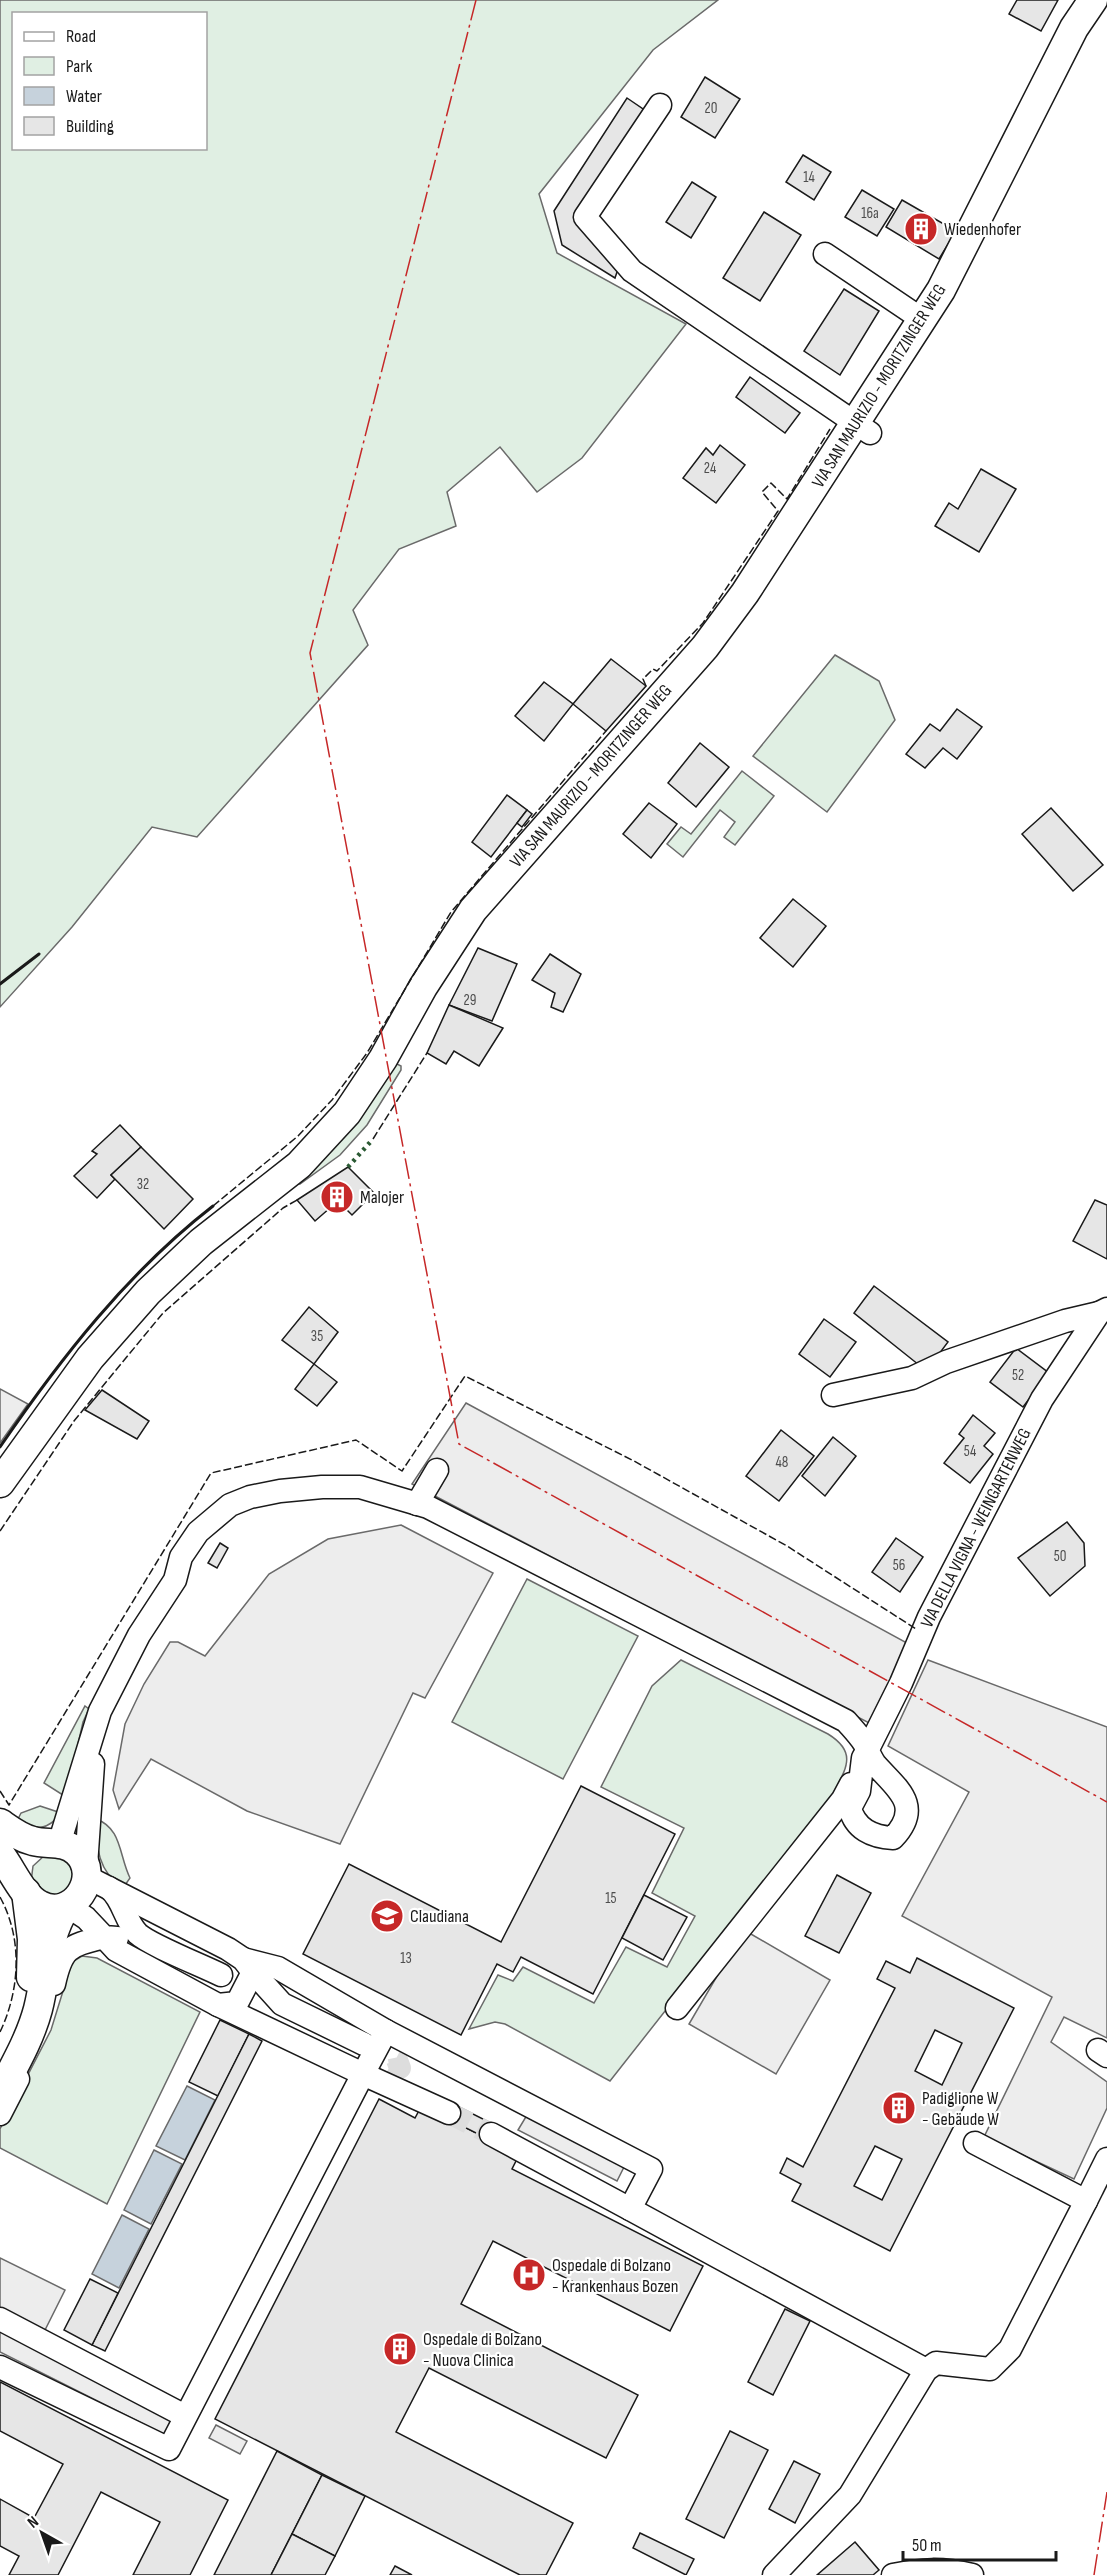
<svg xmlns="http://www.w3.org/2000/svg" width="1107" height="2575" viewBox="0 0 1107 2575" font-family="'Sofia Sans Condensed',sans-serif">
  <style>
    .green { fill: #e0efe3; stroke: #6a6a6a; stroke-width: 1.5; fill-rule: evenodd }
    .parking { fill: #ededed; stroke: #6a6a6a; stroke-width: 1.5 }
    .water { fill: #c6d2dc; stroke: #6a6a6a; stroke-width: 1.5 }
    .building { fill: #e6e6e6; stroke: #1a1a1a; stroke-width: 1.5; fill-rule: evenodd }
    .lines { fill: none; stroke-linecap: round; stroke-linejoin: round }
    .minor-tunnel { stroke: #ddd; stroke-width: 22; stroke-dasharray: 22 11; stroke-linecap: butt }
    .minor-casing { stroke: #1a1a1a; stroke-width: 25 }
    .major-casing { stroke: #1a1a1a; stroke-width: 31 }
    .minor { stroke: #fff; stroke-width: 22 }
    .major { stroke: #fff; stroke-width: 28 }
    .hedge { stroke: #2b5a34; stroke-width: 4.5; stroke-dasharray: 3 4.5; stroke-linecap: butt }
    .fence { stroke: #1a1a1a; stroke-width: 1.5; stroke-dasharray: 8 3; stroke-linecap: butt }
    .wall { stroke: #1a1a1a; stroke-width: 3 }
    .power { stroke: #c62828; stroke-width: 1.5; stroke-dasharray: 21 4.5 3 4.5; stroke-linecap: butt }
    .labels { text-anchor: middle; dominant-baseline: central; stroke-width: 4.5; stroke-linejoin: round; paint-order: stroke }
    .number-label { font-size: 15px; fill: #4d4d4d }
    .poi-label { font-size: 18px; fill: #1a1a1a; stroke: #fff; text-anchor: start }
    .street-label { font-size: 18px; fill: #1a1a1a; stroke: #fff }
  </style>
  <rect width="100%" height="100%" fill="#fff"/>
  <g class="green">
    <path d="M0 0H718L653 50 539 194 557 253 686 324 582 458 537 492 500 447 447 492 456 526 399 549 353 610 368 645 197 837 152 827 72 927 0 1007ZM14 14H206V148H14Z"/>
    <polygon points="835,655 879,681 895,720 827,812 753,756"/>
    <polygon points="742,771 774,796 735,845 724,837 735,822 720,810 683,857 667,844 681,827 691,834"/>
    <polygon points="393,1062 401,1066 401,1070 367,1125 340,1155 300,1184 295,1184"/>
    <polygon points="527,1579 638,1636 563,1779 452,1722"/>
    <path d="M681 1660 828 1734C862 1755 842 1773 828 1804L610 2081 505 2024 495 2022 469 2029 498 1975 513 1981 523 1967 594 2003 626 1947 667 1967 695 1916 652 1893 684 1828 601 1787 652 1686Z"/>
    <polygon points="85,1706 89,1709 83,1722 66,1797 44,1783"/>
    <path d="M40 1806 61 1813C47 1832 36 1829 16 1823L21 1813Z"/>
    <path d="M96 1819C122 1828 119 1856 130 1878L123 1888C98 1872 96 1847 96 1819Z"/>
    <polygon points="45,1855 68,1858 76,1885 52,1900 31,1882 33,1866"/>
    <polygon points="82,1956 97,1958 200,2012 107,2204 0,2148 0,2129 51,2030 72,1962"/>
  </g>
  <g class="parking">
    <polygon points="0,1389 28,1404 0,1443"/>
    <polygon points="466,1403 907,1643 871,1724 412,1484"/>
    <polygon points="401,1525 493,1573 425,1698 413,1693 340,1844 247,1811 151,1759 119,1809 113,1790 125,1724 144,1684 170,1642 178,1642 205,1656 269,1574 328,1539"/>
    <polygon points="928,1660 1107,1727 1107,2038 1064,2017 1051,2042 1107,2082 1107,2108 1074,2179 984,2137 1052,1997 902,1916 969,1792 888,1746"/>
    <polygon points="744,1930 830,1980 776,2074 689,2024"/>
    <polygon points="527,2115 625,2165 617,2181 518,2130"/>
    <polygon points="0,2258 65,2290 45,2330 0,2308"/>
    <polygon points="0,2323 179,2414 167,2436 0,2352"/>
    <polygon points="216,2425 247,2441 240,2454 209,2438"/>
  </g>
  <g class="water">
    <polygon points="187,2086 215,2100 185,2160 156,2146"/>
    <polygon points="154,2150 182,2164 151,2224 124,2210"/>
    <polygon points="122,2215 149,2229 119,2288 92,2274"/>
  </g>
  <g class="building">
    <polygon points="1017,0 1058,0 1041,31 1009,14"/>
    <polygon points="705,77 740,99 715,138 681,117"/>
    <polygon points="627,98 646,111 576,216 619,266 615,278 562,245 554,211"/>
    <polygon points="803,155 831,172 814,200 786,182"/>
    <polygon points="692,182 716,197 691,238 666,222"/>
    <polygon points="862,190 894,209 877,236 845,217"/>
    <polygon points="902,200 956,231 939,259 886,227"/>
    <polygon points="764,212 801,235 760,301 723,278"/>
    <polygon points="844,289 879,311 840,375 804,351"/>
    <polygon points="750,377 800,413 785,433 736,397"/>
    <polygon points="720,445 745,465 716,503 683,478 706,448 713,455"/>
    <polygon points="981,469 1016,489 979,552 935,526 949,503 958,509"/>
    <polygon points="611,659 646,686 606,731 573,704"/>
    <polygon points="544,682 573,704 544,741 515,716"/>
    <polygon points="957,709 982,727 957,759 943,748 925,768 906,754 930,724 940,731"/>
    <polygon points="700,743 729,767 696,807 668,783"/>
    <polygon points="507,795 527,810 491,857 472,842"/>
    <polygon points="649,803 677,824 651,858 623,834"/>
    <polygon points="1051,808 1103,865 1073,891 1022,834"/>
    <polygon points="527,810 532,814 522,827 517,823"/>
    <polygon points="793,899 826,926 793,967 760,938"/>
    <polygon points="478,948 517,964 492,1021 449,1005"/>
    <polygon points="550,954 581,974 563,1012 551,1007 555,993 532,980"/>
    <polygon points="449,1005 503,1028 479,1066 454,1051 446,1064 427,1053"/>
    <polygon points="120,1125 141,1147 111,1175 115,1179 97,1198 74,1176 97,1154 92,1151"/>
    <polygon points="141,1147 193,1199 164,1229 111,1175"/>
    <polygon points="348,1167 374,1193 352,1215 338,1201 315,1221 297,1200"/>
    <polygon points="1095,1200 1107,1205 1107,1259 1073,1241"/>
    <polygon points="874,1286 948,1342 936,1358 919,1365 854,1313"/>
    <polygon points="309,1307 338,1332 314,1364 282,1340"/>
    <polygon points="824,1319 856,1342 830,1377 799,1354"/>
    <polygon points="1016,1348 1049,1373 1023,1407 990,1382"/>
    <polygon points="314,1364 337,1382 317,1406 295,1389"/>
    <polygon points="102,1390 149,1421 137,1439 85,1410"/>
    <polygon points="973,1415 995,1433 984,1446 993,1454 970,1483 944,1463 964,1438 959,1434"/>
    <polygon points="781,1430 814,1456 779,1501 746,1476"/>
    <polygon points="833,1437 856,1456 825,1496 802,1476"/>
    <polygon points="1067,1522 1084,1543 1085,1566 1050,1596 1018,1558"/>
    <polygon points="896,1538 923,1557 900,1592 872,1572"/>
    <polygon points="220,1543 228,1548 217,1568 208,1563"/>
    <polygon points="581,1786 675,1834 593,1994 521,1957 513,1972 497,1964 461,2035 303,1954 349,1864 501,1942"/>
    <polygon points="837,1875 871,1893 839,1953 805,1936"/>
    <polygon points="644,1895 687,1917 663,1960 622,1938"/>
    <path d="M917 1958 1014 2008 890 2251 792 2201 801 2184 780 2173 787 2158 803 2167 895 1988 877 1979 886 1961 910 1973ZM935 2030 962 2043 942 2085 915 2071ZM875 2146 902 2159 882 2200 854 2186Z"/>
    <polygon points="220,2020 249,2034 218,2096 189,2082"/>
    <polygon points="249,2034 262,2041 105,2351 92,2345"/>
    <polygon points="379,2099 415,2118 422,2105 519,2155 512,2169 703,2266 670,2331 493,2241 461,2304 638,2395 606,2458 429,2368 396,2432 573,2523 546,2575 520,2575 215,2419"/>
    <polygon points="453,2104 495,2125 488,2139 446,2118"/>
    <polygon points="90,2279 118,2293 92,2345 64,2330"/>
    <polygon points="785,2309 810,2321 773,2395 748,2382"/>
    <polygon points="0,2382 228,2500 190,2575 133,2575 160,2522 101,2492 58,2575 9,2575 19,2556 0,2546 0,2499 34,2518 63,2464 0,2431"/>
    <polygon points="730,2431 768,2450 724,2538 686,2519"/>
    <polygon points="277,2451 322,2475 271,2575 214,2575"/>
    <polygon points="794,2461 820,2474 795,2523 769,2509"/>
    <polygon points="322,2475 365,2496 335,2556 292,2534"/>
    <polygon points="640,2533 694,2559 686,2575 633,2548"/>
    <polygon points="292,2534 335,2556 325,2575 271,2575"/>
    <polygon points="855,2542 879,2570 873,2575 817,2575"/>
    <polygon points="395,2566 412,2575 390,2575"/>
  </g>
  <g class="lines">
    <g class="minor-tunnel">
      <polyline points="359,2054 390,2070 400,2068 397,2060 364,2044"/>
      <polyline points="449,2113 491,2134"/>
    </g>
    <g class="minor-casing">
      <g id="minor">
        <polyline points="660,105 585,217 632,271 870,433"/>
        <polyline points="825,254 923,320"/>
        <polyline points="833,1395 912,1378 946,1362 1065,1321 1099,1313"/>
        <polyline points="417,1504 437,1470"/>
        <path d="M59 1844 100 1711 139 1635 175 1580 181 1557 198 1532 230 1505 250 1497 280 1491 322 1487H360L428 1507 846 1721C852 1728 859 1735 864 1743 868 1750 870 1757 875 1764 896 1788 924 1805 893 1838 872 1837 855 1829 850 1808L859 1791 863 1758 867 1751 901 1683 929 1617 1042 1399 1099 1313 1107 1309"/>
        <polyline points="86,1866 93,1764"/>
        <path d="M109 1888C124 1900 124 1920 138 1934 150 1945 203 1966 221 1975"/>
        <polyline points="68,1906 86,1918 104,1937 117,1938"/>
        <polyline points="243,1959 278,1968 386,2031 651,2169 630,2209 491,2134"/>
        <polyline points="253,1972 282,2004 364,2044"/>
        <path d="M54 1984C62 1947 69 1946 104 1937L116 1950 218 2005 237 2003 253 1972 243 1959 228 1949 87 1877"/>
        <polyline points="218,2005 363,2074 386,2031"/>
        <polyline points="677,2008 843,1799 851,1784"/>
        <polyline points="1098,2050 1107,2056"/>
        <polyline points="0,2114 18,2079"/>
        <polyline points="1086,2201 1107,2159"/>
        <polyline points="630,2209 926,2370"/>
        <polyline points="0,2319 185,2416"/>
        <polyline points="0,2367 169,2449 363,2074 449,2113"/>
        <polyline points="774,2575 850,2495 926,2370 936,2363 990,2369 1010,2349 1086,2201 975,2143"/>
        <path d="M893 2575C921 2569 943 2568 972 2575"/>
      </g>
    </g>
    <g class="major-casing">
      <g id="major">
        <polyline points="0,1483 90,1358 148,1292 201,1242 299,1165 347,1113 383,1059 423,987 473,910 705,647 745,593 941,290 1074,28 1093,0"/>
        <path d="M0 1823C10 1830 20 1838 33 1841 48 1845 64 1840 77 1852 103 1877 72 1922 40 1905 22 1896 12 1869 0 1854"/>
        <polyline points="26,1892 32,1939 31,1977"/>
        <path d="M0 2093C14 2066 30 2039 38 2009 47 1974 46 1937 66 1907"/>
      </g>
    </g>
    <use href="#minor" class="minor"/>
    <use href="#major" class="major"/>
    <polyline class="hedge" points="348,1167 373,1139"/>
    <g class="fence">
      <polyline points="646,686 643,679 653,669 657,671 703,623 778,511 762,492 771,483 787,499 830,429"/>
      <polyline points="373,1139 427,1053"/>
      <polyline points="213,1206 298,1136 332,1100 367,1053 451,912 606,731"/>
      <polyline points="0,1531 74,1421 163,1313 283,1208 297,1200"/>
      <polyline points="0,1791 9,1805 211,1473 356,1440 402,1471 465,1376 634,1461 787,1546 916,1629"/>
      <path d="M0 1897C23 1939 20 1990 0 2032"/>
    </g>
    <g class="wall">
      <polyline points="0,984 39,954"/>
      <path d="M0 1447C60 1359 128 1272 213 1206"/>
    </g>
    <g class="power">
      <polyline points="476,0 310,653 459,1444 1107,1802"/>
      <polyline points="1094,2575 1107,2492"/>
    </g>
  </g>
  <defs>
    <g id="building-disc" transform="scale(1.725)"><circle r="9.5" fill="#c62828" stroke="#fff"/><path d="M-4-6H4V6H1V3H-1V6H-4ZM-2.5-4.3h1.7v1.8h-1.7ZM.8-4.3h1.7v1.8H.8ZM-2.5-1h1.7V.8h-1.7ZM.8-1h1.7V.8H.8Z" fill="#fff"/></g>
    <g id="university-disc" transform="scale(1.725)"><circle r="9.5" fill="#c62828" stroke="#fff"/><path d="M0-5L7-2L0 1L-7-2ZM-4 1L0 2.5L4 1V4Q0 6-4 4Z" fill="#fff"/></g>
    <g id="hospital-disc" transform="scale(1.725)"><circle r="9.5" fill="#c62828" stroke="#fff"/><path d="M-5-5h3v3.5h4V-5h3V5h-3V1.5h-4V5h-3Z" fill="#fff"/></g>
  </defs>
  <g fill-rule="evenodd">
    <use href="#building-disc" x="921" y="229"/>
    <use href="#building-disc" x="337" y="1197"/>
    <use href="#university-disc" x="387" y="1916"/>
    <use href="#building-disc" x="899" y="2108"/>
    <use href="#hospital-disc" x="529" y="2275"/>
    <use href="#building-disc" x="400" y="2349"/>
  </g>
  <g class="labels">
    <g class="number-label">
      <text x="711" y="108">20</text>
      <text x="809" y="177">14</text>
      <text x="870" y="213">16a</text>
      <text x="710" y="468">24</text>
      <text x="470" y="1000">29</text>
      <text x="143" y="1184">32</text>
      <text x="317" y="1336">35</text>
      <text x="1018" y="1375">52</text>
      <text x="970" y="1451">54</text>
      <text x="782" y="1462">48</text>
      <text x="1060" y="1556">50</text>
      <text x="899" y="1565">56</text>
      <text x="611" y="1898">15</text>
      <text x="406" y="1958">13</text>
    </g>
    <g class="poi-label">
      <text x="944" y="229">Wiedenhofer</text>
      <text x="360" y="1197">Malojer</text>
      <text x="410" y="1916">Claudiana</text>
      <text x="922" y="2098">Padiglione W<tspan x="922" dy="21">- Gebäude W</tspan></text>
      <text x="552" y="2265">Ospedale di Bolzano<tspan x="552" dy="21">- Krankenhaus Bozen</tspan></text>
      <text x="423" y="2339">Ospedale di Bolzano<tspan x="423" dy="21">- Nuova Clinica</tspan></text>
    </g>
    <g class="street-label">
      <text transform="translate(879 386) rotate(-58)">VIA SAN MAURIZIO - MORITZINGER WEG</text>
      <text transform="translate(591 776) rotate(-49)">VIA SAN MAURIZIO - MORITZINGER WEG</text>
      <text transform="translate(976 1528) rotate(-63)">VIA DELLA VIGNA - WEINGARTENWEG</text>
    </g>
  </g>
  <rect x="12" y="12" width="195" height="138" fill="#ffffff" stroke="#a3a3a3" stroke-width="1.5"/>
  <rect x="24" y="32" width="30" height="9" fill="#ffffff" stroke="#a3a3a3" stroke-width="1.5"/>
  <text x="66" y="42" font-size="18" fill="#1a1a1a">Road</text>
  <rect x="24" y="57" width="30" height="18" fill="#e0efe3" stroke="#a3a3a3" stroke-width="1.5"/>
  <text x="66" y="72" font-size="18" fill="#1a1a1a">Park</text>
  <rect x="24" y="87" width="30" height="18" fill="#c6d2dc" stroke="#a3a3a3" stroke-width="1.5"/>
  <text x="66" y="102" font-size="18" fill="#1a1a1a">Water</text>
  <rect x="24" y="117" width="30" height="18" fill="#e6e6e6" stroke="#a3a3a3" stroke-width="1.5"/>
  <text x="66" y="132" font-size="18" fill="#1a1a1a">Building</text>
  <g transform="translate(42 2533) rotate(320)" stroke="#ffffff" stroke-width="4.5" paint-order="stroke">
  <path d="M0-4.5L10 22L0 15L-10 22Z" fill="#1a1a1a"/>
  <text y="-9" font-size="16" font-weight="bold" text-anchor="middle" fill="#1a1a1a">N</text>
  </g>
  <path d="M903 2551v9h153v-9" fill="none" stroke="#1a1a1a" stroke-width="3"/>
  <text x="912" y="2551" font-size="18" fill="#1a1a1a" stroke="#ffffff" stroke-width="4.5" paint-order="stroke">50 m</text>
</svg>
